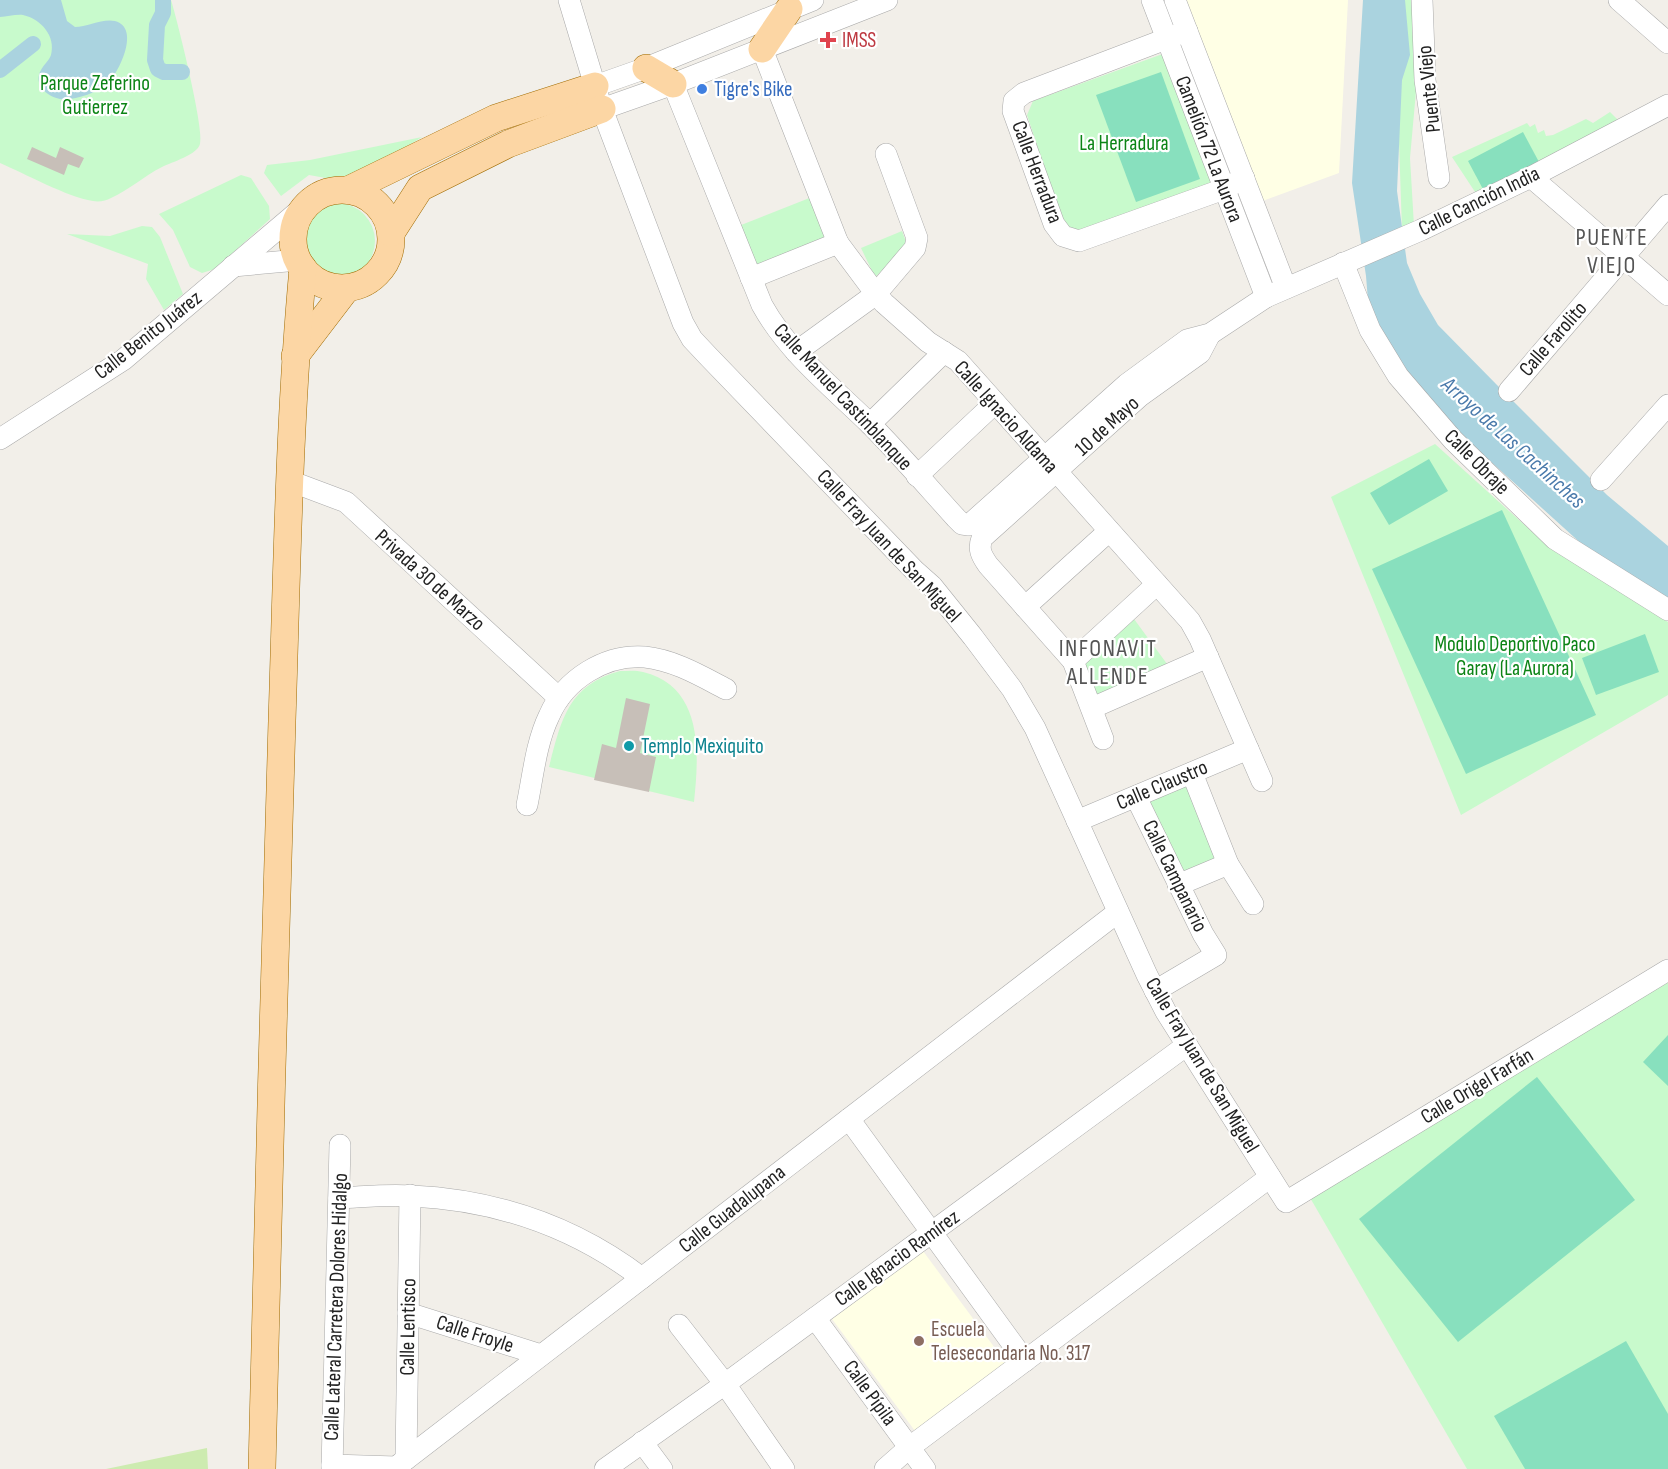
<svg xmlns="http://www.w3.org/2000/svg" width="1668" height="1469" viewBox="0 0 1668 1469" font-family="'Sofia Sans Condensed',sans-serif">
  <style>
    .education { fill: #ffffe5 }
    .grass { fill: #cdebb0 }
    .park { fill: #c8facc }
    .pitch { fill: #88e0be }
    .water { fill: #aad3df }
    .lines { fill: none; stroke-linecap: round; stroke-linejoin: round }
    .canal { stroke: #aad3df; stroke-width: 16 }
    .building { fill: #c7bfb8 }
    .minor-casing { stroke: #a9a9a9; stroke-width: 22 }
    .major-casing { stroke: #a06b00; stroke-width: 28 }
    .minor { stroke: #fff; stroke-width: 21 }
    .major { stroke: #fcd6a4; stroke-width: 27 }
    .health-dot { fill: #e0444e; stroke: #fff; stroke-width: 2 }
    .shop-dot { fill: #3f7fe0; stroke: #fff; stroke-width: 2 }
    .culture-dot { fill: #0f9aa8; stroke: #fff; stroke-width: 2 }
    .education-dot { fill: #8d6e63; stroke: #fff; stroke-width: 2 }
    .labels { text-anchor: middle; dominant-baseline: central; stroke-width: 4.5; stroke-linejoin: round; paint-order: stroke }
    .health-label { font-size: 21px; fill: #be3a42; stroke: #fff; text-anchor: start }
    .park-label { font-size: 21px; fill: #0c8416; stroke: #fff }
    .shop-label { font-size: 21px; fill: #366cbe; stroke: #fff; text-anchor: start }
    .street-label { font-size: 21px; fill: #222; stroke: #fff }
    .culture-label { font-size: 21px; fill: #0d838f; stroke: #fff; text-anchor: start }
    .education-label { font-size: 21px; fill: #785e54; stroke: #fff; text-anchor: start }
    .water-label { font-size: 22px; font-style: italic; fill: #4a7aab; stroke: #fff }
    .quarter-label { font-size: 24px; letter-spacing: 1.5px; fill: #555; stroke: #fff }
  </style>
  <rect width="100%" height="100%" fill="#f2efe9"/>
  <g class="education">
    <polygon points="1182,0 1348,0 1339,173 1260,202"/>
    <polygon points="923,1251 1006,1363 915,1431 832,1319"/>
  </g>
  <polygon class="grass" points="207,1448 208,1469 106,1469"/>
  <g class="park">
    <path d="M0 0H171C177 19 205 131 200 144 197 155 172 162 162 167 144 176 129 190 111 198 106 201 99 202 93 201 67 197 26 174 0 163Z"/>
    <polygon points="1403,0 1414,0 1418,69 1410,158 1414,226 1402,230 1397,84"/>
    <polygon points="1168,52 1216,186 1078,233 1064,227 1027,115 1033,101"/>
    <polygon points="1610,112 1618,120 1479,198 1452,157 1527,123 1530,127 1535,124 1538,133 1544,130 1546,136 1553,135 1586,119 1593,123"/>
    <polygon points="422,137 380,164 337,180 309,175 281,196 264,173 267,165 310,160"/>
    <polygon points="241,175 251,178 269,206 270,219 215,269 202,273 190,267 173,230 159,214"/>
    <polygon points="812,197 838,243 751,278 731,229"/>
    <circle cx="337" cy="241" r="38"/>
    <polygon points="142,226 152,227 160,237 183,294 164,310 146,279 148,264 67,234 110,236"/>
    <polygon points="902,231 908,247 875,277 861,248"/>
    <polygon points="1435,444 1551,549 1668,622 1668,695 1461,815 1331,497"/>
    <polygon points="1134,619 1170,668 1090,705 1079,664"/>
    <path d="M620 671C627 671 636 670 643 672 704 687 699 754 694 802L549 767C561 720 568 685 620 671Z"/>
    <polygon points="1186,781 1223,866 1177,882 1141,799"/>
    <polygon points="1668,970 1668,1469 1467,1469 1305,1189"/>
  </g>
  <g class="pitch">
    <polygon points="1161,72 1200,179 1136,202 1096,95"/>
    <polygon points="1523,132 1539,162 1484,191 1468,161"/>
    <polygon points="1429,459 1448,491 1389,525 1370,493"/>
    <polygon points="1502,510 1596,715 1466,774 1372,569"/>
    <polygon points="1645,634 1659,672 1596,695 1582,658"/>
    <polygon points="1668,1035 1668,1086 1643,1062"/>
    <polygon points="1537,1077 1635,1200 1458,1342 1359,1219"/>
    <polygon points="1626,1341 1668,1414 1668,1469 1525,1469 1494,1416"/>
  </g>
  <g class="water">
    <path d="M0 0H61L67 21 75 27C87 27 103 18 115 21 141 28 119 73 107 84 96 93 74 101 60 99 46 96 33 84 41 70 44 64 49 61 51 55 56 36 41 19 23 15 16 14 7 17 0 17Z"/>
    <polygon points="1363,0 1405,0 1410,55 1402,80 1397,191 1407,263 1420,294 1438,325 1496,384 1607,495 1668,546 1668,598 1585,547 1469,442 1406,377 1369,313 1366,276 1352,183"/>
  </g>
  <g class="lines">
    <g class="canal">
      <polyline points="163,0 163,13 157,25 155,60 158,69 164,72 182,72"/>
      <polyline points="0,70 33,44"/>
    </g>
  </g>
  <g class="building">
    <polygon points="32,147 56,158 60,147 84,158 79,168 68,164 64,175 27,159"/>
    <polygon points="626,698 650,704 640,753 656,757 649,792 594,780 602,744 616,748"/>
  </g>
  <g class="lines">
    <g class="minor-casing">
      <g id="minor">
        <polyline points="569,0 602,109 683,323 692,339 707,355 914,570 932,586 973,637 1012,689 1035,728 1147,975 1166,1012 1286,1202 1668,970"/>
        <polyline points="1152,0 1266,297"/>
        <polyline points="1175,0 1286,288"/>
        <polyline points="1422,0 1425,80 1439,178"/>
        <polyline points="1619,0 1668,43"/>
        <polyline points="1187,31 1024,93 1014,101 1013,111 1054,224 1063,236 1079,241 1224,189 1244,178"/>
        <polyline points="762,49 838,243 876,294 884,303 928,342 958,361 1190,621 1200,639 1262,781"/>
        <path d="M673 84 762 305C788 352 831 386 869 423 899 453 927 486 956 518L962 524 969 525 1127 384 1187 340 1210 334 1266 297 1421 230 1531 177 1668 105"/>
        <polyline points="595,86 646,68 813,0"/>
        <polyline points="602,109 673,84 887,0"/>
        <polyline points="1531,177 1668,295"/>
        <polyline points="1343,263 1370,330 1398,376 1453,440 1555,539 1668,610"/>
        <polyline points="233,266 298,260"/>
        <polyline points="751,278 838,243"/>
        <polyline points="796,352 876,294 915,248 917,238 886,154"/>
        <polyline points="1509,391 1668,205"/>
        <polyline points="870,424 944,352"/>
        <polyline points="0,439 123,360 307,204"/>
        <polyline points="917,476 995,403"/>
        <polyline points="1601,480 1668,405"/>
        <polyline points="290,481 346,502 559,698"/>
        <polyline points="1025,607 1109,531"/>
        <polyline points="1073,661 1157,584"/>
        <polyline points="1092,708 1208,657"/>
        <path d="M1103 739 1073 661 988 565C981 555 978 549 982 538L1140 396 1200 353 1210 334"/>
        <polyline points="1192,773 1228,864 1253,904"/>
        <polyline points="1136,797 1203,934 1216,955 1155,991"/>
        <path d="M527 805C533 776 536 743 549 716 565 679 605 654 645 657 674 660 701 676 726 689"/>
        <polyline points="1077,821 1248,749"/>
        <polyline points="1178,885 1228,864"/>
        <polyline points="849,1119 1025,1361"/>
        <path d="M339 1198C363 1197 388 1194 412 1196 496 1200 575 1227 642 1278"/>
        <polyline points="408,1313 541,1355"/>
        <polyline points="815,1318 925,1469"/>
        <polyline points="679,1325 725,1384 784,1469"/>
        <polyline points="642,1442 662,1469"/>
        <polyline points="406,1459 410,1195"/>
        <polyline points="332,1465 396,1467 1118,912"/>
        <polyline points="332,1469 340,1145"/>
        <polyline points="605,1469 725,1384 1187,1045"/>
        <polyline points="885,1469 910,1447 1270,1177"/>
      </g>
    </g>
    <g class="major-casing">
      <g id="major">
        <polyline points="762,49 789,9"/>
        <polyline points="646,68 673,84"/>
        <polyline points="348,190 496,118 595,86"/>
        <circle cx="342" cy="239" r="49"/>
        <polyline points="391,233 420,188 508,144 602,109"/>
        <polyline points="295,356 347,288"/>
        <path d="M262 1469C268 1220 274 970 282 721 287 570 289 419 303 268"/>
      </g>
    </g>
    <use href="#minor" class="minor"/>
    <use href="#major" class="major"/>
  </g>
  <path class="health-dot" d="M825 31h6v6h6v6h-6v6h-6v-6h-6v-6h6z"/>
  <circle class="shop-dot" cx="702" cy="89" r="6"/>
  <circle class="culture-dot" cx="629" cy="746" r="6"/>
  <circle class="education-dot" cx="919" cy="1341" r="6"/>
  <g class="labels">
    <g class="health-label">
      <text x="842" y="40">IMSS</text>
    </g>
    <g class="park-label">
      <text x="95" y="83">Parque Zeferino<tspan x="95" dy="24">Gutierrez</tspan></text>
      <text x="1124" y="143">La Herradura</text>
      <text x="1515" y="644">Modulo Deportivo Paco<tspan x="1515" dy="24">Garay (La Aurora)</tspan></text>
    </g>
    <g class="shop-label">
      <text x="714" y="89">Tigre's Bike</text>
    </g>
    <g class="street-label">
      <text transform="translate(1429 89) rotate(-96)">Puente Viejo</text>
      <text transform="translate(1209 149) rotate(69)">Camelión 72 La Aurora</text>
      <text transform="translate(1037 172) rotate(69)">Calle Herradura</text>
      <text transform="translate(1479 201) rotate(-26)">Calle Canción India</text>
      <text transform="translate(148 335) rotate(-38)">Calle Benito Juárez</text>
      <text transform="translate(1553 339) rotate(-49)">Calle Farolito</text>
      <text transform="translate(843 397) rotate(47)">Calle Manuel Castinblanque</text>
      <text transform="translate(1006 417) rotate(48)">Calle Ignacio Aldama</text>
      <text transform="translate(1107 426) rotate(-42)">10 de Mayo</text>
      <text transform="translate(1477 462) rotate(45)">Calle Obraje</text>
      <text transform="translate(889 546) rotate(47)">Calle Fray Juan de San Miguel</text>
      <text transform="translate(430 580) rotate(42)">Privada 30 de Marzo</text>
      <text transform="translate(1162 785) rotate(-23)">Calle Claustro</text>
      <text transform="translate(1175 876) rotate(64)">Calle Campanario</text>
      <text transform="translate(1202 1065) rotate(59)">Calle Fray Juan de San Miguel</text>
      <text transform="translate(1477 1086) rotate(-31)">Calle Origel Farfán</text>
      <text transform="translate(732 1209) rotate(-38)">Calle Guadalupana</text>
      <text transform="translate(897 1258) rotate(-36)">Calle Ignacio Ramírez</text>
      <text transform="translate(336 1307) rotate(-88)">Calle Lateral Carretera Dolores Hidalgo</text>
      <text transform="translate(408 1327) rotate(-89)">Calle Lentisco</text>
      <text transform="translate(475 1334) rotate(18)">Calle Froyle</text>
      <text transform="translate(870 1393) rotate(54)">Calle Pípila</text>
    </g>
    <g class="culture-label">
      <text x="641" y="746">Templo Mexiquito</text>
    </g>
    <g class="education-label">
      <text x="931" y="1329">Escuela<tspan x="931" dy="24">Telesecondaria No. 317</tspan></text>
    </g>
    <g class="water-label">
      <text transform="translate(1513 443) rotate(42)">Arroyo de Las Cachinches</text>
    </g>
    <g class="quarter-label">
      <text x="1612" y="237">PUENTE<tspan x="1612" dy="28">VIEJO</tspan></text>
      <text x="1108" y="648">INFONAVIT<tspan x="1108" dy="28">ALLENDE</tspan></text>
    </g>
  </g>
</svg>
